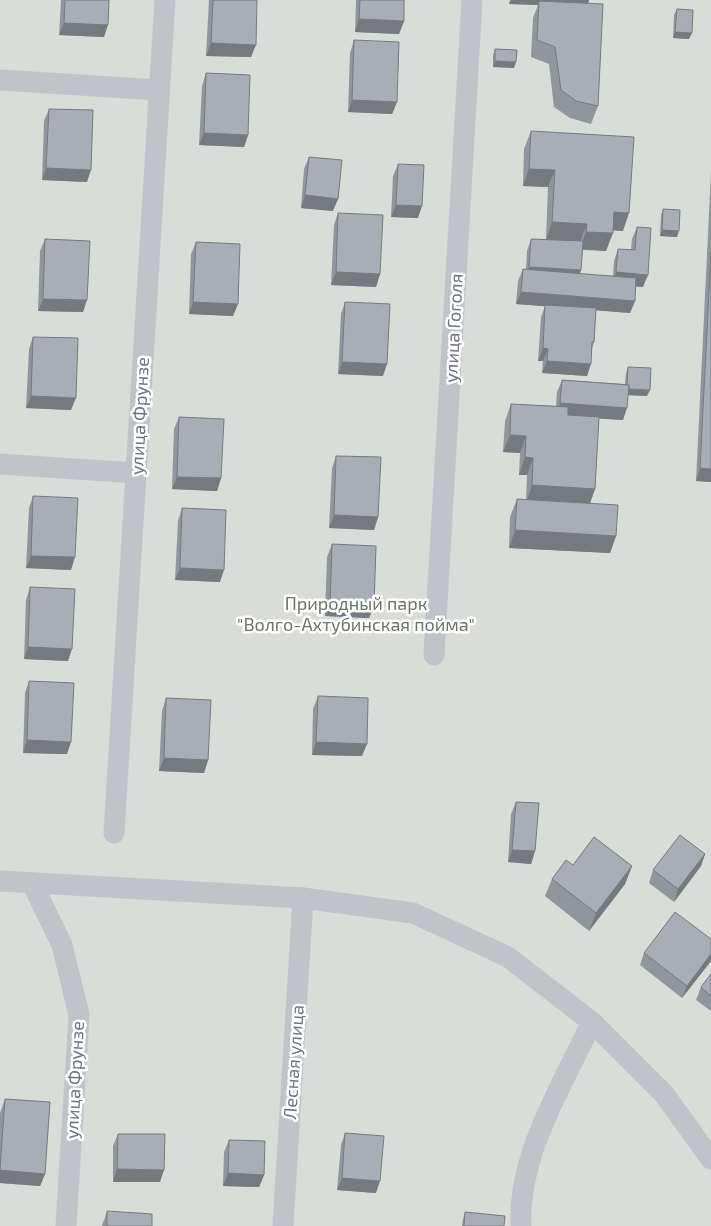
<svg xmlns="http://www.w3.org/2000/svg" width="711" height="1226" viewBox="0 0 711 1226" font-family="'Exo 2',sans-serif">
  <style>
    .green { fill: #d8ddd7 }
    .lines { fill: none; stroke-linecap: round; stroke-linejoin: round }
    .minor { stroke: #c1c3c8; stroke-width: 21 }
    .wall { fill: #90969c }
    .shaded-wall { fill: #767a7f }
    .building { fill: #a8aeb5; stroke: #767a7f }
    .labels { text-anchor: middle; dominant-baseline: central; stroke-width: 5; stroke-linejoin: round; paint-order: stroke }
    .street-label { font-size: 18px; fill: #6c7584; stroke: #fff }
    .park-label { font-size: 18px; fill: #676; stroke: #fff }
  </style>
  <rect width="100%" height="100%" fill="#f8f9f7"/>
  <rect class="green" x="0" y="0" width="711" height="1226"/>
  <g class="lines">
    <g class="minor">
      <polyline points="0,80 159,90"/>
      <polyline points="0,464 136,473"/>
      <polyline points="434,655 472,0"/>
      <polyline points="114,833 165,0"/>
      <polyline points="0,881 303,898 413,913 508,957 592,1022 664,1094 711,1159"/>
      <polyline points="32,883 62,945 79,1015 66,1226"/>
      <polyline points="283,1226 303,898"/>
      <path d="M521 1226C518 1154 562 1086 592 1022"/>
    </g>
  </g>
  <g class="wall">
    <polygon points="61,0 109,0 104,37 59,35"/>
    <polygon points="209,0 257,0 251,57 206,56"/>
    <polygon points="356,0 404,0 404,21 399,34 355,32"/>
    <polygon points="510,0 589,0 588,3 598,106 591,124 570,118 554,107 549,64 531,57 533,18 538,5 509,4"/>
    <polygon points="677,9 689,39 673,38 674,15"/>
    <polygon points="354,40 397,102 392,114 348,112 350,53"/>
    <polygon points="495,49 514,68 493,67 493,55"/>
    <polygon points="206,73 248,135 244,147 199,145 202,86"/>
    <polygon points="49,109 87,182 42,180 44,121"/>
    <polygon points="531,131 623,231 613,230 606,251 583,250 580,274 613,276 614,261 618,249 631,250 632,239 637,227 643,287 635,286 635,301 630,313 596,310 594,342 592,349 587,376 542,373 543,361 538,361 541,317 545,306 516,304 518,281 523,269 526,269 527,251 531,239 546,239 548,187 523,186 524,149"/>
    <polygon points="309,157 333,211 301,208 304,169"/>
    <polygon points="398,164 418,218 391,217 393,176"/>
    <polygon points="711,172 711,482 696,481"/>
    <polygon points="663,209 677,237 660,236 661,215"/>
    <polygon points="338,213 380,274 376,287 331,285 334,225"/>
    <polygon points="45,239 83,312 38,311 40,251"/>
    <polygon points="196,242 233,316 189,314 191,254"/>
    <polygon points="345,302 383,376 338,374 341,314"/>
    <polygon points="33,337 71,410 26,408 29,349"/>
    <polygon points="628,367 647,396 628,395 623,420 599,418 595,489 590,503 616,536 610,553 509,548 510,517 517,499 526,500 527,475 519,475 520,453 503,452 505,421 511,404 556,406 557,392 562,380 625,384 626,373"/>
    <polygon points="179,417 221,478 217,491 172,489 174,429"/>
    <polygon points="336,456 378,517 374,530 329,528 332,468"/>
    <polygon points="33,496 71,570 26,568 29,508"/>
    <polygon points="182,508 220,582 175,580 178,521"/>
    <polygon points="332,544 374,606 369,618 325,616 327,557"/>
    <polygon points="30,587 68,661 24,659 26,600"/>
    <polygon points="29,681 67,754 23,753 25,693"/>
    <polygon points="318,696 362,756 312,755 313,709"/>
    <polygon points="166,698 208,760 204,773 159,771 162,711"/>
    <polygon points="516,802 535,851 531,864 508,862 511,814"/>
    <polygon points="705,854 701,866 674,902 649,883 653,870"/>
    <polygon points="573,865 632,866 625,884 589,931 545,896 552,879"/>
    <polygon points="711,939 711,961 682,998 640,965 644,953"/>
    <polygon points="711,974 711,1011 696,1000 701,987"/>
    <polygon points="5,1099 45,1174 40,1186 0,1183 0,1113"/>
    <polygon points="345,1133 376,1193 337,1190 341,1145"/>
    <polygon points="118,1134 160,1182 113,1182 113,1146"/>
    <polygon points="229,1140 264,1175 259,1187 223,1186 224,1152"/>
    <polygon points="107,1211 152,1226 102,1226"/>
    <polygon points="465,1212 504,1226 462,1226 463,1219"/>
  </g>
  <g class="shaded-wall">
    <polygon points="511,0 589,0 587,8 539,1 538,5 509,4"/>
    <polygon points="359,19 404,21 399,34 355,32"/>
    <polygon points="64,23 108,25 104,37 59,35"/>
    <polygon points="675,32 692,33 689,39 673,38"/>
    <polygon points="211,43 256,45 251,57 206,56"/>
    <polygon points="495,61 516,62 514,68 493,67"/>
    <polygon points="352,100 397,102 392,114 348,112"/>
    <polygon points="204,133 248,135 244,147 199,145"/>
    <polygon points="46,168 91,170 87,182 42,180"/>
    <polygon points="529,169 555,170 548,187 523,186"/>
    <polygon points="305,195 338,199 333,211 301,208"/>
    <polygon points="396,205 422,206 418,218 391,217"/>
    <polygon points="614,212 629,213 623,231 608,230"/>
    <polygon points="552,222 587,224 580,242 546,240"/>
    <polygon points="662,230 679,231 677,237 660,236"/>
    <polygon points="586,232 613,233 606,251 580,249"/>
    <polygon points="529,267 581,270 577,282 525,280"/>
    <polygon points="336,272 380,274 376,287 331,285"/>
    <polygon points="616,272 648,275 643,287 612,285"/>
    <polygon points="521,292 635,301 630,313 516,304"/>
    <polygon points="43,299 87,300 83,312 38,311"/>
    <polygon points="193,302 238,304 233,316 189,314"/>
    <polygon points="543,348 548,349 543,361 538,361"/>
    <polygon points="547,361 591,364 587,376 542,373"/>
    <polygon points="342,362 387,364 383,376 338,374"/>
    <polygon points="627,389 650,390 647,396 625,395"/>
    <polygon points="31,396 76,398 71,410 26,408"/>
    <polygon points="560,403 627,408 623,420 556,416"/>
    <polygon points="510,435 526,436 520,453 503,452"/>
    <polygon points="525,457 533,458 527,475 519,475"/>
    <polygon points="700,468 711,469 711,482 696,481"/>
    <polygon points="177,477 221,478 217,491 172,489"/>
    <polygon points="532,485 595,489 589,506 526,503"/>
    <polygon points="334,515 378,517 374,530 329,528"/>
    <polygon points="515,530 616,536 610,553 509,548"/>
    <polygon points="31,556 75,557 71,570 26,568"/>
    <polygon points="180,568 224,570 220,582 175,580"/>
    <polygon points="330,604 374,606 369,618 325,616"/>
    <polygon points="28,647 72,649 68,661 24,659"/>
    <polygon points="27,740 71,742 67,754 23,753"/>
    <polygon points="316,742 367,744 362,756 312,755"/>
    <polygon points="164,758 208,760 204,773 159,771"/>
    <polygon points="512,850 535,851 531,864 508,862"/>
    <polygon points="705,854 701,866 674,902 678,889"/>
    <polygon points="632,866 625,884 589,931 596,913"/>
    <polygon points="711,954 711,961 682,998 687,986"/>
    <polygon points="117,1169 164,1170 160,1182 113,1182"/>
    <polygon points="0,1170 45,1174 40,1186 0,1183"/>
    <polygon points="228,1173 264,1175 259,1187 223,1186"/>
    <polygon points="342,1178 380,1181 376,1193 337,1190"/>
  </g>
  <g class="building">
    <polygon points="65,0 109,0 108,25 64,23"/>
    <polygon points="213,0 257,0 256,45 211,43"/>
    <polygon points="360,0 404,0 404,21 359,19"/>
    <polygon points="539,1 603,4 598,106 576,101 561,90 555,47 537,40"/>
    <polygon points="677,9 693,10 692,33 675,32"/>
    <polygon points="354,40 399,42 397,102 352,100"/>
    <polygon points="495,49 517,50 516,62 495,61"/>
    <polygon points="206,73 250,75 248,135 204,133"/>
    <polygon points="49,109 93,110 91,170 46,168"/>
    <polygon points="531,131 634,137 629,213 614,212 613,233 586,232 587,224 552,222 555,170 529,169"/>
    <polygon points="309,157 342,160 338,199 305,195"/>
    <polygon points="398,164 424,165 422,206 396,205"/>
    <polygon points="663,209 680,210 679,231 662,230"/>
    <polygon points="338,213 383,215 380,274 336,272"/>
    <polygon points="637,227 651,228 648,275 616,272 618,249 635,250"/>
    <polygon points="45,239 90,241 87,300 43,299"/>
    <polygon points="531,239 583,241 581,270 529,267"/>
    <polygon points="196,242 240,244 238,304 193,302"/>
    <polygon points="711,252 711,469 700,468"/>
    <polygon points="523,269 636,278 635,301 521,292"/>
    <polygon points="345,302 390,304 387,364 342,362"/>
    <polygon points="545,305 596,308 594,342 592,342 591,364 547,361 548,349 543,348"/>
    <polygon points="33,337 78,338 76,398 31,396"/>
    <polygon points="628,367 651,368 650,390 629,389 629,385 627,385"/>
    <polygon points="562,380 629,385 627,408 560,403"/>
    <polygon points="511,404 568,407 568,415 599,417 595,489 532,485 533,458 525,457 526,436 510,435"/>
    <polygon points="179,417 224,419 221,478 177,477"/>
    <polygon points="336,456 381,457 378,517 334,515"/>
    <polygon points="33,496 78,498 75,557 31,556"/>
    <polygon points="517,499 618,505 616,536 515,530"/>
    <polygon points="182,508 226,510 224,570 180,568"/>
    <polygon points="332,544 376,546 374,606 330,604"/>
    <polygon points="30,587 75,589 72,649 28,647"/>
    <polygon points="29,681 74,683 71,742 27,740"/>
    <polygon points="318,696 368,698 367,744 316,742"/>
    <polygon points="166,698 211,700 208,760 164,758"/>
    <polygon points="516,802 539,803 535,851 512,850"/>
    <polygon points="680,835 705,854 678,889 653,870"/>
    <polygon points="594,837 632,866 596,913 552,879 566,860 573,865"/>
    <polygon points="675,912 711,939 711,954 687,986 644,953"/>
    <polygon points="711,974 711,996 701,987"/>
    <polygon points="5,1099 50,1102 45,1174 0,1170"/>
    <polygon points="345,1133 384,1136 380,1181 342,1178"/>
    <polygon points="118,1134 165,1134 164,1170 117,1169"/>
    <polygon points="229,1140 265,1141 264,1175 228,1173"/>
    <polygon points="107,1211 152,1214 152,1226 107,1226"/>
    <polygon points="465,1212 505,1216 504,1226 464,1226"/>
  </g>
  <g class="labels">
    <g class="street-label">
      <text transform="translate(453 328) rotate(-87)">улица Гоголя</text>
      <text transform="translate(139 416) rotate(-87)">улица Фрунзе</text>
      <text transform="translate(293 1062) rotate(-86)">Лесная улица</text>
      <text transform="translate(74 1080) rotate(-87)">улица Фрунзе</text>
    </g>
    <g class="park-label">
      <text x="356" y="603">Природный парк<tspan x="356" dy="21">"Волго-Ахтубинская пойма"</tspan></text>
    </g>
  </g>
</svg>
